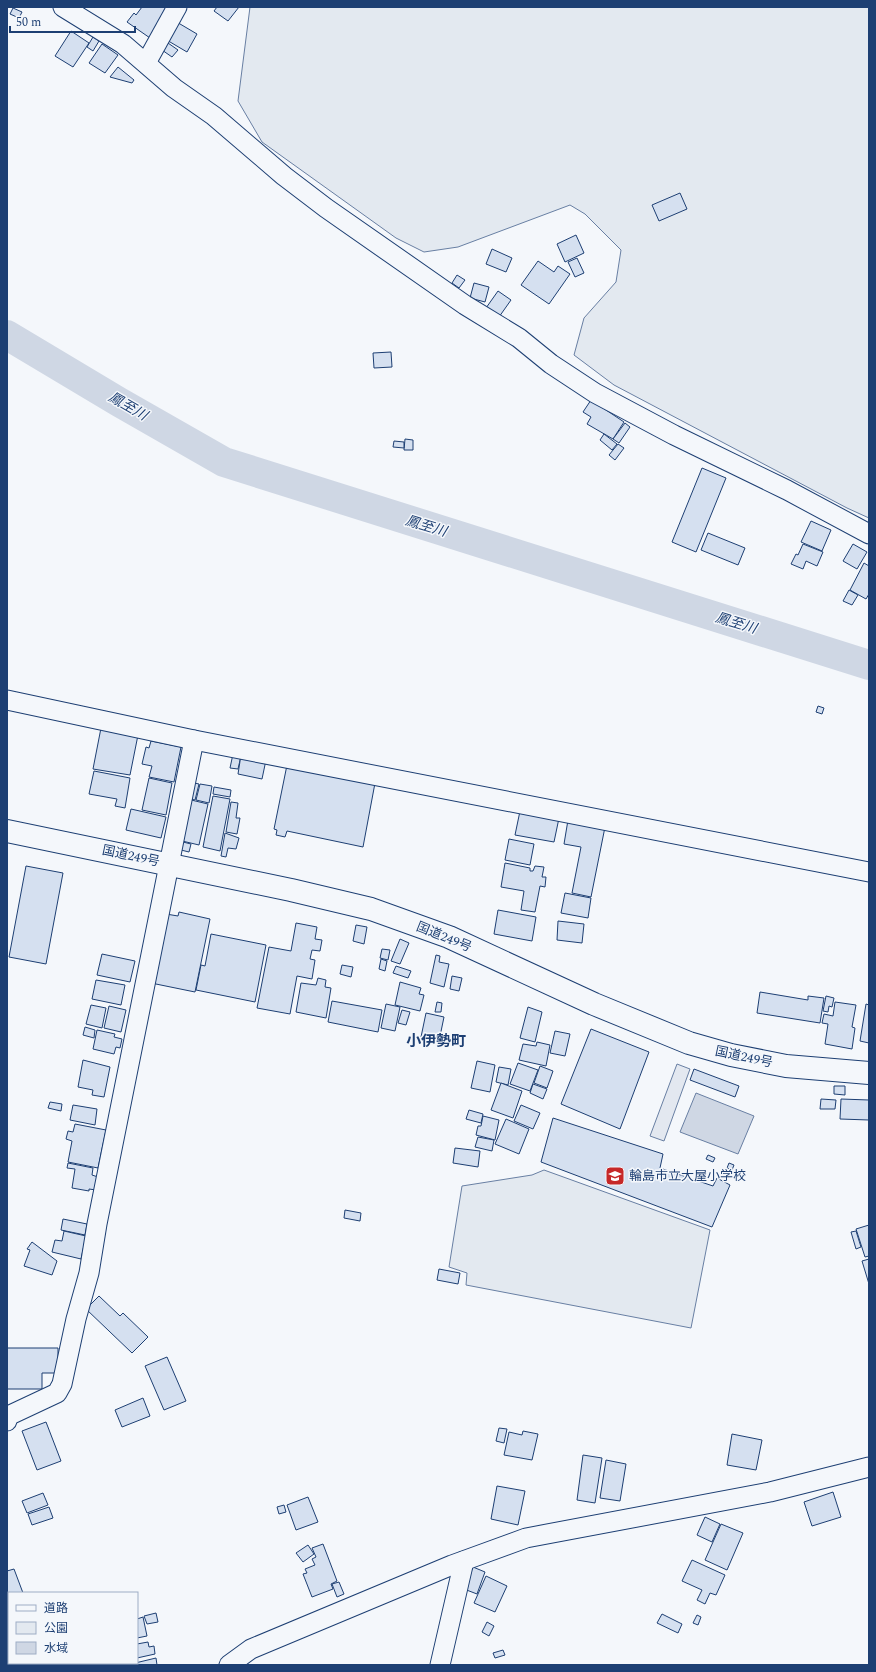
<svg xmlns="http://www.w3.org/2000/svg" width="876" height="1672" viewBox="0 0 876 1672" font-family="Spectral,'Noto Sans JP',serif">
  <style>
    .green { fill: #e3e9f0; stroke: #687fa3 }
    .parking { fill: #e3e8f0; stroke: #687fa3 }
    .water { fill: #cfd7e4; stroke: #687fa3 }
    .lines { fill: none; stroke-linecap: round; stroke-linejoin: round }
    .river { stroke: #cfd7e4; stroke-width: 30 }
    .building { fill: #d5e0f0; stroke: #1d3f73 }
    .minor-casing { stroke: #1d3f73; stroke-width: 21 }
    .highway-casing { stroke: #1d3f73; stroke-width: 24 }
    .minor { stroke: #f4f7fb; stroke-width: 19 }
    .highway { stroke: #f4f7fb; stroke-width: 22 }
    .labels { text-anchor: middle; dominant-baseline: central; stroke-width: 3; stroke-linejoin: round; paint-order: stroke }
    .street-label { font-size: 13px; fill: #1d3f73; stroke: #f4f7fb }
    .poi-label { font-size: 13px; fill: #1d3f73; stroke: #f4f7fb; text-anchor: start }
    .water-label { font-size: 14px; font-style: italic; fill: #1d3f73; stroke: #f4f7fb }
    .quarter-label { font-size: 15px; font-weight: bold; fill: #1d3f73; stroke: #f4f7fb }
  </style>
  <rect width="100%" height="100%" fill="#f4f7fb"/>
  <g class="green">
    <polygon points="250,7 869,7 869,518 847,508 614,385 574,355 584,318 616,282 621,250 585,214 570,205 458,247 424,252 396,238 262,142 238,101"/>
    <polygon points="544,1170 710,1230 691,1328 466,1285 467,1273 449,1267 462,1186 532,1175"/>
  </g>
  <polygon class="parking" points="677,1064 690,1069 664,1141 650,1136"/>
  <polygon class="water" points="696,1093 754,1116 738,1154 680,1132"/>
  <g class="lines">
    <polyline class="river" points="7,335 119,402 224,462 869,665"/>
  </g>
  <g class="building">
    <polygon points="142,7 166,7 170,10 150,38 127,22 134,13 136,15"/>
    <polygon points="217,7 239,7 228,21 214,11"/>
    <polygon points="13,8 22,12 19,18 10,14"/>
    <polygon points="175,21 197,34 187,52 165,39"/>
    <polygon points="71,31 89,43 73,67 55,56"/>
    <polygon points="93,37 99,41 93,51 87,47"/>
    <polygon points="168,43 178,50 172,57 162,50"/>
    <polygon points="102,44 118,55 105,73 89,63"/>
    <polygon points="118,67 134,80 132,83 110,77"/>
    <polygon points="680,193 687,209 659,221 652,205"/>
    <polygon points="576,235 584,253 565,262 557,244"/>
    <polygon points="492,249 512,258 506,272 486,264"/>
    <polygon points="577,258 584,273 575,277 568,262"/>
    <polygon points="538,261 554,272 558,266 570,274 549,304 521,285"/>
    <polygon points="457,275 465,280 459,288 452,283"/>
    <polygon points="474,283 489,287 485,302 470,298"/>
    <polygon points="498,291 511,300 499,317 486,308"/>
    <polygon points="391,352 392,367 374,368 373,353"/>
    <polygon points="591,400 624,422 613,439 587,424 591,417 583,412"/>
    <polygon points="625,423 630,427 619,443 613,439"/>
    <polygon points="604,434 617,444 612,450 600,440"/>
    <polygon points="405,439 413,440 413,450 404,450"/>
    <polygon points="394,441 404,442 404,448 393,447"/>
    <polygon points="618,444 624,448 615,460 609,455"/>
    <polygon points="702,468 726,478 696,552 672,542"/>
    <polygon points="811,521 831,530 822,551 801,542"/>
    <polygon points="708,533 745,548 738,565 701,550"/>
    <polygon points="803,544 823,552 817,566 806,561 803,569 791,564 796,554 798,555"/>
    <polygon points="853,544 867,552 857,569 843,561"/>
    <polygon points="864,563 869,566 869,594 866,599 850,590"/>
    <polygon points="849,590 858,595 852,605 843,601"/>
    <polygon points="818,706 824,708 822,714 816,712"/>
    <polygon points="101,728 138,735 130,775 93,769"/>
    <polygon points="151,741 181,747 174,782 149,777 152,766 142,764 146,747 149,748"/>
    <polygon points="233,754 241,756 238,769 230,768"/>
    <polygon points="241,755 266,760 262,779 238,774"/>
    <polygon points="287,765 375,783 363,847 287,831 285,837 276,835 277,830 274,829"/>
    <polygon points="94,771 130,778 125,808 115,806 117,799 89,794"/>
    <polygon points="149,778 172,783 166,815 142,810"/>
    <polygon points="190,782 199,784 195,800 186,798"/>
    <polygon points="200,784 212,786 209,803 196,800"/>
    <polygon points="214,787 231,790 230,797 213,794"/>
    <polygon points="213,796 230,799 220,851 203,847"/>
    <polygon points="187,799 208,804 199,845 178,840"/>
    <polygon points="231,802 238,803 236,818 240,818 237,834 226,832"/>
    <polygon points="131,809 166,817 161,838 126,830"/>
    <polygon points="520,811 559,818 554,842 515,835"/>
    <polygon points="568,820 605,827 591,897 572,893 581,847 564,844"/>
    <polygon points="225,833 239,838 236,849 228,848 226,857 221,856"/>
    <polygon points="509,839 534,844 530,865 505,860"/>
    <polygon points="179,841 191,844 189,852 177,849"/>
    <polygon points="505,863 530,868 530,871 533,871 535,866 544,867 542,877 546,877 545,887 540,886 535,912 521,910 524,891 501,887"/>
    <polygon points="26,866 63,873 46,964 9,957"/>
    <polygon points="565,893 591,898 588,918 561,913"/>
    <polygon points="498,910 536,917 532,941 494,934"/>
    <polygon points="179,912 210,919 195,992 151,983 166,914 178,916"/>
    <polygon points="558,921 584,924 582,943 557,940"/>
    <polygon points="296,923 317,927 315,939 322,940 320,951 312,950 310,959 315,960 312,979 297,976 290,1014 257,1008 269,947 291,951"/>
    <polygon points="356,925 367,927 364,944 353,941"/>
    <polygon points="211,934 266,945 255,1002 196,990 201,965 205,966"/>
    <polygon points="400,939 409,943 400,964 391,961"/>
    <polygon points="382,949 390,950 388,960 380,958"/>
    <polygon points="102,954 135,961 130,982 97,975"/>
    <polygon points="436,955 440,956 439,962 449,964 444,987 430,983"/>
    <polygon points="381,959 387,961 385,971 379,969"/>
    <polygon points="342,965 353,967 351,977 340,974"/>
    <polygon points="396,966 411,971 408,978 393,973"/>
    <polygon points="452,976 462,978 459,991 450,989"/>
    <polygon points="318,978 326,980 325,987 331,988 326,1018 296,1012 301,983 316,985"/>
    <polygon points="96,980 125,985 121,1005 92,999"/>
    <polygon points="400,982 421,988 419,994 424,995 420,1011 395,1005"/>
    <polygon points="760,992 808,1000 808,996 824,998 820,1023 757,1013"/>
    <polygon points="826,996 834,998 832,1007 829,1006 828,1012 823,1011"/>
    <polygon points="332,1001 382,1010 378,1032 328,1022"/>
    <polygon points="437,1002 442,1003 441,1012 435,1012"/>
    <polygon points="835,1002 856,1005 852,1027 855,1028 852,1049 825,1044 828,1024 822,1023 824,1014 833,1016"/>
    <polygon points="386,1004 400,1007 395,1031 381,1028"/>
    <polygon points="866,1004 869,1005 869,1043 860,1041"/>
    <polygon points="91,1005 106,1008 102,1028 86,1024"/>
    <polygon points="109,1006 126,1010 121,1032 104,1028"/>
    <polygon points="528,1007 542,1012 535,1042 520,1038"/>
    <polygon points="402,1010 410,1012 406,1025 398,1023"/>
    <polygon points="426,1013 444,1017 439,1041 421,1037"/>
    <polygon points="85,1027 95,1030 94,1038 83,1035"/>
    <polygon points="591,1029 649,1052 620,1129 561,1104"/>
    <polygon points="97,1030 115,1034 114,1037 122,1039 120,1048 116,1047 114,1054 93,1049"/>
    <polygon points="555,1031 570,1034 565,1056 550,1053"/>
    <polygon points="537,1042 550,1045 546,1066 519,1060 523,1044 536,1046"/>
    <polygon points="83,1060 110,1067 104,1097 92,1095 93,1090 78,1087"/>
    <polygon points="477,1061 495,1065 490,1092 471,1088"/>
    <polygon points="518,1063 538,1070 530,1091 510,1084"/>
    <polygon points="540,1066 553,1071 547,1088 534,1083"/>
    <polygon points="499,1067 511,1069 508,1085 496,1082"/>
    <polygon points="694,1069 739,1086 735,1097 690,1080"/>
    <polygon points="501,1083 522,1091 513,1118 491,1110"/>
    <polygon points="533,1084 547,1089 543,1099 530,1093"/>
    <polygon points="834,1086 845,1086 845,1095 834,1094"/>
    <polygon points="821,1099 836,1100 835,1109 820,1109"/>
    <polygon points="841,1099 869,1100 869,1120 840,1119"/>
    <polygon points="50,1102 62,1104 61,1111 48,1108"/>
    <polygon points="73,1105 97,1109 95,1125 70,1120"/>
    <polygon points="521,1105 540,1113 533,1129 514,1121"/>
    <polygon points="469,1110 483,1114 481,1123 466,1119"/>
    <polygon points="483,1116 499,1120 495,1140 476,1135 478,1126 481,1126"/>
    <polygon points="553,1118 663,1154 660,1168 713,1186 717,1178 730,1185 712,1227 541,1162"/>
    <polygon points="506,1119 529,1129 519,1154 495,1144"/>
    <polygon points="75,1124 106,1130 98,1168 68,1162 72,1141 66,1139 68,1131 73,1132"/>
    <polygon points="478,1137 494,1140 492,1151 475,1147"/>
    <polygon points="455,1148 480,1151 478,1167 453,1163"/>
    <polygon points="708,1155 715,1158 713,1162 706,1159"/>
    <polygon points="68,1163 93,1168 92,1175 98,1177 96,1190 89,1189 89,1191 72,1188 75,1169 67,1168"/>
    <polygon points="729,1163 734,1165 732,1170 727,1168"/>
    <polygon points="345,1210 361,1213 360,1221 344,1218"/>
    <polygon points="63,1219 87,1224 85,1235 61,1230"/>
    <polygon points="869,1225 869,1256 865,1257 856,1229"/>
    <polygon points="64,1231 86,1236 81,1259 52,1252 55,1240 62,1241"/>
    <polygon points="856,1231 861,1247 856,1249 851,1232"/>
    <polygon points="32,1242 57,1261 52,1275 24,1266 30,1250 27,1249"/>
    <polygon points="869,1259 869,1284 862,1261"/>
    <polygon points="439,1269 460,1273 458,1284 437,1280"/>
    <polygon points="99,1296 120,1316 123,1313 148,1337 132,1353 86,1309"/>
    <polygon points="7,1348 58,1348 58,1373 42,1373 42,1389 7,1389"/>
    <polygon points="167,1357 186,1401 164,1410 145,1366"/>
    <polygon points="143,1398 150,1416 122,1427 115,1410"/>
    <polygon points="46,1422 61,1461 37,1470 22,1431"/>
    <polygon points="499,1428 507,1429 504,1443 496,1441"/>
    <polygon points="523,1431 538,1434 532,1460 504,1455 509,1432 522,1435"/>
    <polygon points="732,1434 762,1440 756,1470 727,1465"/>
    <polygon points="583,1455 602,1458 595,1503 577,1500"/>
    <polygon points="606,1460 626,1464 620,1501 600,1498"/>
    <polygon points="497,1486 525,1491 518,1525 491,1519"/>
    <polygon points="833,1492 841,1517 812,1526 804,1502"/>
    <polygon points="43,1493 48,1505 27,1513 22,1501"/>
    <polygon points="308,1497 318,1522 296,1530 287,1505"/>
    <polygon points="284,1505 286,1512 279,1514 277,1507"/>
    <polygon points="49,1507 53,1518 32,1525 28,1514"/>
    <polygon points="705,1517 720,1524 712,1542 697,1535"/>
    <polygon points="721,1524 743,1533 727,1570 705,1560"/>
    <polygon points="323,1544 337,1581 331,1584 333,1589 312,1597 303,1574 307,1573 305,1569 315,1565 312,1559 316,1557 312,1548"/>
    <polygon points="308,1545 314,1554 303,1562 296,1553"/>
    <polygon points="692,1560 725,1575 716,1595 710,1593 705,1604 697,1600 702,1590 682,1581"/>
    <polygon points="473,1567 485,1572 477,1594 464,1589"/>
    <polygon points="14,1569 23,1593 9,1593 9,1602 7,1603 7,1571"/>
    <polygon points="486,1576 507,1586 495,1612 474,1603"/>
    <polygon points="339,1582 344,1594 337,1597 332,1584"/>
    <polygon points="156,1613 158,1622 147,1624 144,1616"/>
    <polygon points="662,1614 682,1624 678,1633 657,1623"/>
    <polygon points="697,1615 701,1617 698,1625 693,1623"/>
    <polygon points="143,1617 147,1636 137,1638 137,1619"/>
    <polygon points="487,1622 494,1626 489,1636 482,1632"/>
    <polygon points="148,1642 149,1647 154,1646 155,1654 137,1658 137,1644"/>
    <polygon points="9,1644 9,1663 25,1663 26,1665 9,1665 7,1658 7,1645"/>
    <polygon points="503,1650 505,1655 495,1658 493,1653"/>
    <polygon points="156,1658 157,1665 131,1665 131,1664"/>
  </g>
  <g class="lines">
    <g class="minor-casing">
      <g id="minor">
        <polyline points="63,7 123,44 174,88 214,116 284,176 326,208 465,305 519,338 551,364 595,393 674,435 787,490 869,534"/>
        <polyline points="146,63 177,7"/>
        <polyline points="7,700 194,740 869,872"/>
        <polyline points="7,1421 8,1416 57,1393 62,1384 76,1319 89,1273 97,1224 194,740"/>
        <polyline points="229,1665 251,1649 452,1565 526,1538 770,1492 869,1467"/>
        <polyline points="440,1665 464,1561"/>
      </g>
    </g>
    <g class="highway-casing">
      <polyline id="highway" points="7,831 291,890 371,909 449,937 594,1004 689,1043 731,1055 786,1066 869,1073"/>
    </g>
    <use href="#minor" class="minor"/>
    <use href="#highway" class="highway"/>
  </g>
  <defs>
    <g id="school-square" transform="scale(1)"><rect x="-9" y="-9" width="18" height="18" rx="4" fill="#c62828" stroke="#f4f7fb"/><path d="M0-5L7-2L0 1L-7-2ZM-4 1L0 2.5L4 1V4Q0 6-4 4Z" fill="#fff"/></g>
  </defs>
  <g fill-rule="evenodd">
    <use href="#school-square" x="615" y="1176"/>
  </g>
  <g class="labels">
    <g class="street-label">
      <text transform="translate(131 856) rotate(12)">国道249号</text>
      <text transform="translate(444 937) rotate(22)">国道249号</text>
      <text transform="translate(744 1057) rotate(12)">国道249号</text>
    </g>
    <g class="poi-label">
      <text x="629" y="1176">輪島市立大屋小学校</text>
    </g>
    <g class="water-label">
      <text transform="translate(128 406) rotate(30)">鳳至川</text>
      <text transform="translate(426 526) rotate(17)">鳳至川</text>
      <text transform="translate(736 623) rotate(17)">鳳至川</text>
    </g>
    <g class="quarter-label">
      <text x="436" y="1041">小伊勢町</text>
    </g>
  </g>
  <rect width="876" height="1672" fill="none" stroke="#1d3f73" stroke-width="16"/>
  <rect x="8" y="1592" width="130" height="72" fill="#f4f7fb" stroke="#9eadc5"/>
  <rect x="16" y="1605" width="20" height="6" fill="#f4f7fb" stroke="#9eadc5"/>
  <text x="44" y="1612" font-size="12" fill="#1d3f73">道路</text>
  <rect x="16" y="1622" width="20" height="12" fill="#e3e9f0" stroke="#9eadc5"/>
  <text x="44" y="1632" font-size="12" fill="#1d3f73">公園</text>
  <rect x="16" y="1642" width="20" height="12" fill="#cfd7e4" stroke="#9eadc5"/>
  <text x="44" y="1652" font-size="12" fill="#1d3f73">水域</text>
  <path d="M10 26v6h125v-6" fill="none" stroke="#1d3f73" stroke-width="2"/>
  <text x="16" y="26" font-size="12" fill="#1d3f73" stroke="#f4f7fb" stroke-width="3" paint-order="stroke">50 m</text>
</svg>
